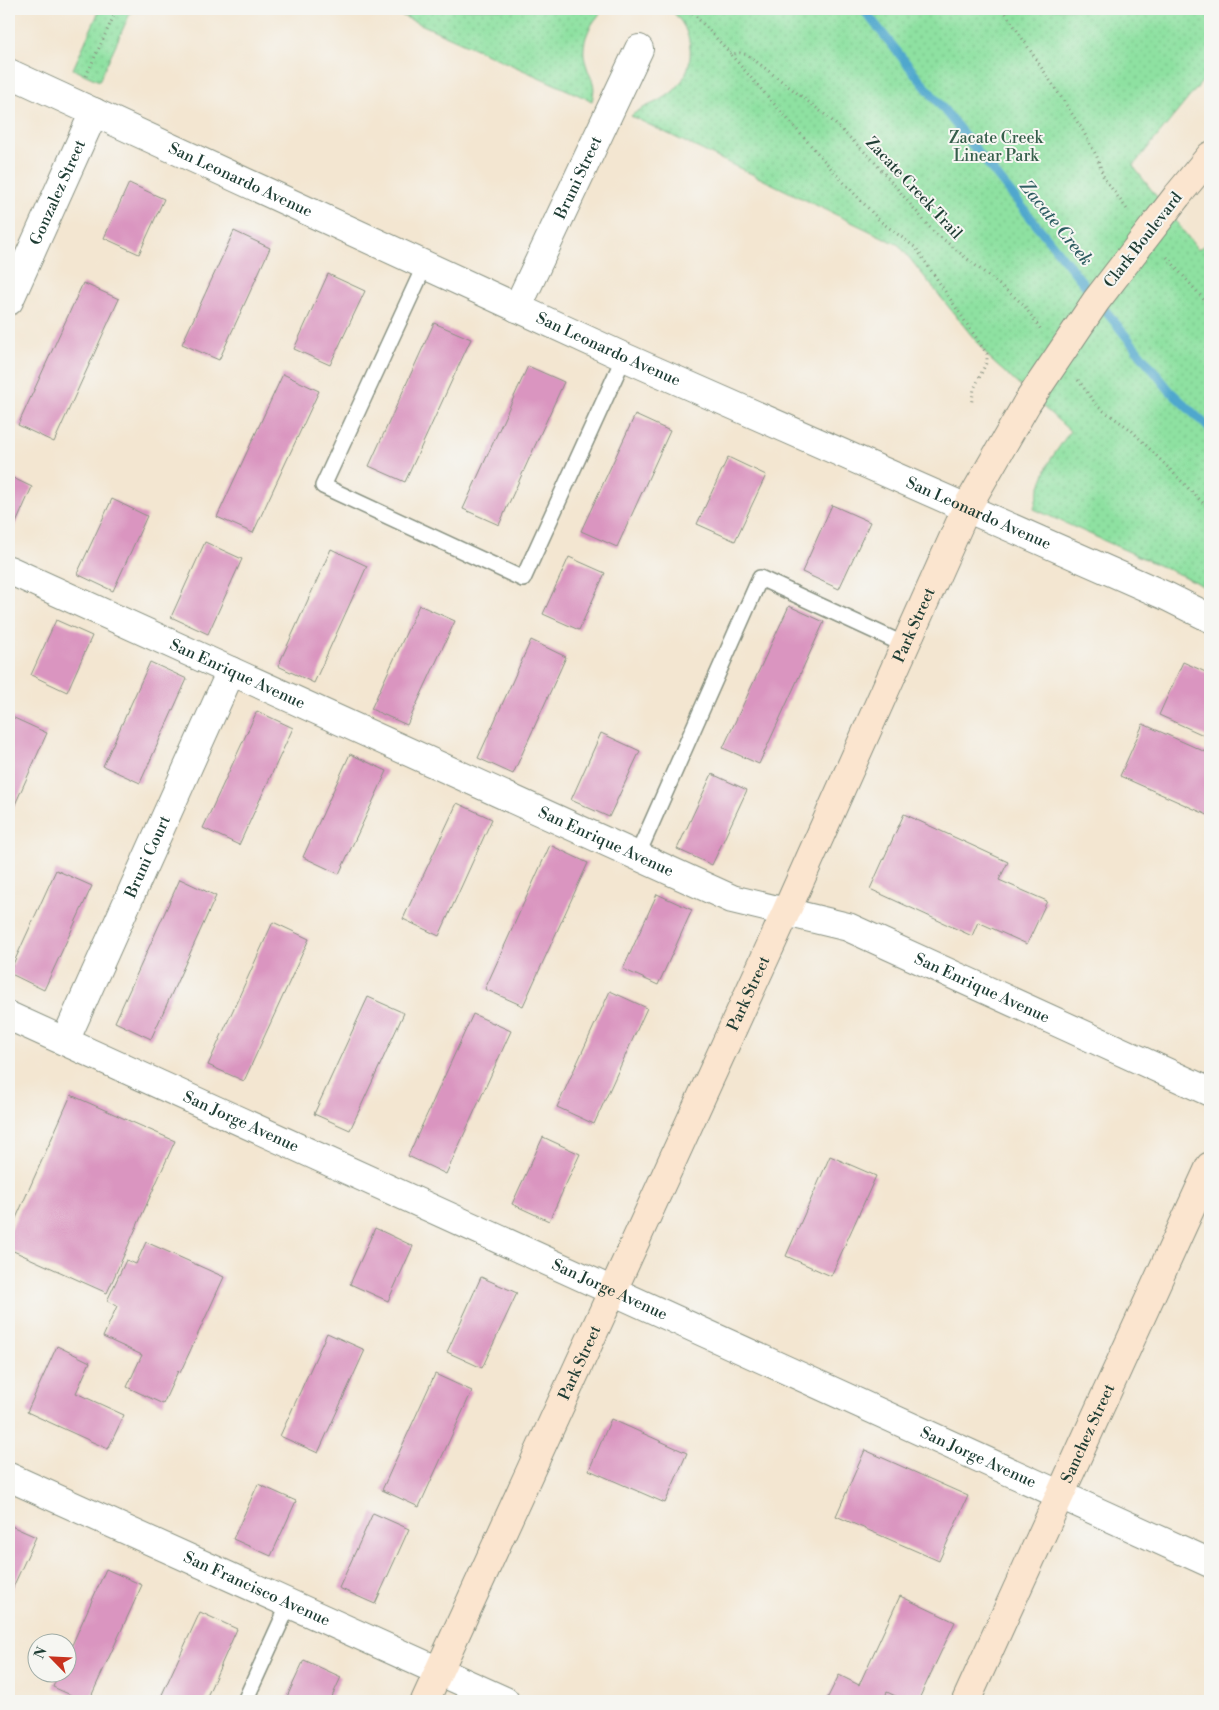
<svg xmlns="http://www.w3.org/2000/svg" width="1219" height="1710" viewBox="0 0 1219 1710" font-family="'Libre Bodoni',serif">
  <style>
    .green { fill: url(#green-dots); stroke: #568f6a }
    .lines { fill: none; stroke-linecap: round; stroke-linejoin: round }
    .stream { stroke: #50a7cd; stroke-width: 9 }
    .building { fill: #da95c0 }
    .lane-casing { stroke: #899282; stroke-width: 18 }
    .street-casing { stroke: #899282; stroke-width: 30 }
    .secondary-casing { stroke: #899282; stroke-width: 30 }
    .path { stroke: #899282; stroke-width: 3; stroke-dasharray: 1 4; stroke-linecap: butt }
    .lane { stroke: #fff; stroke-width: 15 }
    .street { stroke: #fff; stroke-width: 28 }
    .secondary { stroke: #fbe5cf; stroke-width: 28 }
    .secondary-bridge-casing { stroke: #899282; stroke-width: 30; stroke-linecap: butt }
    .secondary-bridge { stroke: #fbe5cf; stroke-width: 28 }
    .labels { text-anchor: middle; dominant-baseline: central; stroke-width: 4; stroke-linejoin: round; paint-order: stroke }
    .park-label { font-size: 16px; fill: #355e4a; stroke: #f6f6f2 }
    .street-label { font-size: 16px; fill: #1f3d34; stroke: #f6f6f2 }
    .water-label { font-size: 18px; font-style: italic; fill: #2e5d62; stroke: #f6f6f2 }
  </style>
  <defs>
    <pattern id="green-dots" width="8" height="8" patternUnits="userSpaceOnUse" patternTransform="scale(1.25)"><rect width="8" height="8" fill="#8ee1a1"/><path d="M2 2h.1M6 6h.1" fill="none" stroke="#7ac28b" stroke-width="1.8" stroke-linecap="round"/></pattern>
  </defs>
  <rect width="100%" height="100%" fill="#f6f6f2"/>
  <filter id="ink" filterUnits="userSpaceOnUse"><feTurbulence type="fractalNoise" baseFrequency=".02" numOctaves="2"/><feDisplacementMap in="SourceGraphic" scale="10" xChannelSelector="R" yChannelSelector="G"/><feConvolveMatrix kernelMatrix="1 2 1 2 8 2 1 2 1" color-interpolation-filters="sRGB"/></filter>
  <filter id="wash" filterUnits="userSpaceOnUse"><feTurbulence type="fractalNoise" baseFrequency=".0096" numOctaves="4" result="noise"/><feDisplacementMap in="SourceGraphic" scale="20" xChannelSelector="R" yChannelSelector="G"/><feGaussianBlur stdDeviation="1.12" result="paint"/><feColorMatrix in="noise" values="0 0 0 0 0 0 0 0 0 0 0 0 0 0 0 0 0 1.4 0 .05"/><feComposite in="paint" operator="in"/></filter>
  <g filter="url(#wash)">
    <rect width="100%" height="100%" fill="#f3e6d1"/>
    <g class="green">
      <polygon points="100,9 132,9 99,81 73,69"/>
      <path d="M387 9H605C590 22 579 44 586 64 591 82 597 81 592 101Z"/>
      <path d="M669 9H1210V72L1133 166 1198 250 1210 240V591L1196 582 1034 509 1038 492 1049 462 1070 431 992 361 899 245 631 116C642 106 659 103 671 93 698 71 696 29 669 9Z"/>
    </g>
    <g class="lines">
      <polyline class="stream" points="863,9 1170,391 1210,429"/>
    </g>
    <g id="blocks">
      <g class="building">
        <polygon points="129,183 164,199 139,254 104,238"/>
        <polygon points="234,231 270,248 219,360 182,344"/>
        <polygon points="328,274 365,291 330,365 294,349"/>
        <polygon points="83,283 119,299 54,442 18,425"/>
        <polygon points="434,323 471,339 405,482 369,466"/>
        <polygon points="528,366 564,382 499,525 463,509"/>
        <polygon points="283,374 319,391 253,533 217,517"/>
        <polygon points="635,415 670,431 617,547 581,531"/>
        <polygon points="728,457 766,475 735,541 697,524"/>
        <polygon points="9,476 32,487 9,539"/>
        <polygon points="112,499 147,516 113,591 77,574"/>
        <polygon points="832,505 870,522 839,589 802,572"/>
        <polygon points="205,542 242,559 208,634 171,617"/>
        <polygon points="331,549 367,566 314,683 278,666"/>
        <polygon points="569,557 605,573 579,630 543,614"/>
        <polygon points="419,605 455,621 407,725 371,709"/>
        <polygon points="789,606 824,622 759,764 723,748"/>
        <polygon points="56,620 92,636 67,692 31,675"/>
        <polygon points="531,640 566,657 513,774 478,758"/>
        <polygon points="150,662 187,679 140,783 103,766"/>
        <polygon points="1183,662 1210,674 1210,738 1159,715"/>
        <polygon points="257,711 293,728 239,845 203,828"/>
        <polygon points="12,717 47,733 9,818 9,724"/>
        <polygon points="1143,724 1210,754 1210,816 1120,776"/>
        <polygon points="601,733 640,751 609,817 571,800"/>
        <polygon points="350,754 387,771 339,874 303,857"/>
        <polygon points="712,774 747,790 712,865 677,849"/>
        <polygon points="457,803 492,819 439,936 403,919"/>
        <polygon points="904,814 1008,862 999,880 1047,901 1027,944 978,922 972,936 870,889"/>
        <polygon points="550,845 588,863 523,1006 485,989"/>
        <polygon points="56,870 92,886 44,990 9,973"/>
        <polygon points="180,879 216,896 151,1039 115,1022"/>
        <polygon points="657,894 692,910 658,985 623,969"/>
        <polygon points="273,922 309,939 244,1081 208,1065"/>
        <polygon points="610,991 647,1008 594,1124 557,1107"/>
        <polygon points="368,997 404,1013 350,1130 314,1114"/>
        <polygon points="473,1014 511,1031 446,1174 408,1156"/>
        <polygon points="71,1095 175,1141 107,1293 9,1249 9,1234"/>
        <polygon points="543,1137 580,1154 549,1221 512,1204"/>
        <polygon points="830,1156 876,1176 831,1276 786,1256"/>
        <polygon points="375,1228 413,1246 388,1301 350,1284"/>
        <polygon points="146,1242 224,1277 180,1373 178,1371 163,1404 127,1387 142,1355 103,1337 117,1306 107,1301 126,1260 136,1264"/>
        <polygon points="481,1277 517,1293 482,1368 447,1352"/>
        <polygon points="327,1333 365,1350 318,1453 280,1436"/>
        <polygon points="57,1346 90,1362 76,1393 124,1415 108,1449 27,1412"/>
        <polygon points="435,1374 472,1391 419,1507 382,1490"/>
        <polygon points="611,1419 687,1453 665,1503 589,1470"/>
        <polygon points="865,1450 968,1496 939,1561 836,1516"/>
        <polygon points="258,1484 296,1501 271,1556 233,1539"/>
        <polygon points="373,1513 409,1529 375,1604 339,1588"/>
        <polygon points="9,1525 36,1537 9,1596"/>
        <polygon points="106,1569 142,1585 89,1701 84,1701 53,1687 59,1672 68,1672 68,1654"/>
        <polygon points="900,1596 955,1622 918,1701 906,1701 887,1692 883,1701 826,1701 839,1675 859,1685"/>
        <polygon points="200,1612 237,1629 205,1701 159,1701"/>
        <polygon points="304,1660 341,1677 330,1701 285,1701"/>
      </g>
    </g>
  </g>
  <g filter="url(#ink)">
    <use href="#blocks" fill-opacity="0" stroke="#899282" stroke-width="1"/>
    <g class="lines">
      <g class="lane-casing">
        <g id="lane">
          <polyline points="425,265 323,486 523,579 624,357"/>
          <polyline points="637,856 760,578 905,645"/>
          <polyline points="245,1701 289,1604"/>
        </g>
      </g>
      <g class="street-casing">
        <g id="street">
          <path id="s1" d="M9 73 624 357 1166 596 1210 618"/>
          <path id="s2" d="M9 301 94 112"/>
          <path id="s3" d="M517 308 639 49"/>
          <path id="s4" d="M9 570 732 899 848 927 1210 1092"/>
          <path id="s5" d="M9 1016 1210 1563"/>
          <path id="s6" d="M65 1041 231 671"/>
          <path id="s7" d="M9 1477 505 1701"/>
        </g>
      </g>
      <g class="secondary-casing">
        <g id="secondary">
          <polyline points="1177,196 1210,156"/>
          <path id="s8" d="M425 1701 786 912 967 507 1027 403"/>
          <path id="s9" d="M966 1701 1210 1166"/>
        </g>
      </g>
      <g class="path">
        <polyline points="689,9 731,54 740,53 748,55 828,117 872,159 933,231 1023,304 1042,331"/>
        <polyline points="1003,9 1082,129 1097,157 1104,178 1129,212"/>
        <polyline points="731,55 836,174 880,221 916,248 987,354 987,361 974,389 971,405"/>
        <polyline points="86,76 117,9"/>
        <polyline points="1167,257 1210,307"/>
        <polyline points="1078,380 1098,407 1130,429 1210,510"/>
      </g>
      <use href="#lane" class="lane"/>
      <use href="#street" class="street"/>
      <use href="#secondary" class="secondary"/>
      <g class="secondary-bridge-casing">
        <polyline id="secondary-bridge" points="1027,403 1096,301 1177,196"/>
      </g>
      <use href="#secondary-bridge" class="secondary-bridge"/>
    </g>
  </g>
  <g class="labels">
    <g class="park-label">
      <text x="996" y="138">Zacate Creek<tspan x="996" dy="18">Linear Park</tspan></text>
    </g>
    <g class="street-label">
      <text stroke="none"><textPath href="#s3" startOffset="144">Bruni Street</textPath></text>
      <text stroke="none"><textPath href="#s1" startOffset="255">San Leonardo Avenue</textPath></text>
      <text transform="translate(914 188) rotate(47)">Zacate Creek Trail</text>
      <text stroke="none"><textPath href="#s2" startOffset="119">Gonzalez Street</textPath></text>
      <text transform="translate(1143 240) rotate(-52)">Clark Boulevard</text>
      <text stroke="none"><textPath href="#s1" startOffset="660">San Leonardo Avenue</textPath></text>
      <text stroke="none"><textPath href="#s1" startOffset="1065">San Leonardo Avenue</textPath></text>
      <text stroke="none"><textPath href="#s8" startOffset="1182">Park Street</textPath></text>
      <text stroke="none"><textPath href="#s4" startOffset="251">San Enrique Avenue</textPath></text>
      <text stroke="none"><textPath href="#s4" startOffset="656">San Enrique Avenue</textPath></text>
      <text stroke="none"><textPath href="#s6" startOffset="202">Bruni Court</textPath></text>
      <text stroke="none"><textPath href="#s4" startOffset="1061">San Enrique Avenue</textPath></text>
      <text stroke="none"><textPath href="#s8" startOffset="778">Park Street</textPath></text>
      <text stroke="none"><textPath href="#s5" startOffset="255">San Jorge Avenue</textPath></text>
      <text stroke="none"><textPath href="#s5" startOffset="660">San Jorge Avenue</textPath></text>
      <text stroke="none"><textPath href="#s8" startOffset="372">Park Street</textPath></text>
      <text stroke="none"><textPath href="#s9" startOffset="294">Sanchez Street</textPath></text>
      <text stroke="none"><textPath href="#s5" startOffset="1065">San Jorge Avenue</textPath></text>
      <text stroke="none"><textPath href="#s7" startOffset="272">San Francisco Avenue</textPath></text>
    </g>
    <g class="water-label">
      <text transform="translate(1056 223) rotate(51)">Zacate Creek</text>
    </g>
  </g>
  <rect width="1219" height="1710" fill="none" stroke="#f6f6f2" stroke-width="30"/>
  <g transform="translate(52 1658) rotate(294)"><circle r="24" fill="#f6f6f2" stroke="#a0aca6"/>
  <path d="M0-4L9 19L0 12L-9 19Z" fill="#c8321e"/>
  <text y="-8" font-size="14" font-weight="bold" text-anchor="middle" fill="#1f3d34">N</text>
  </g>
</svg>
